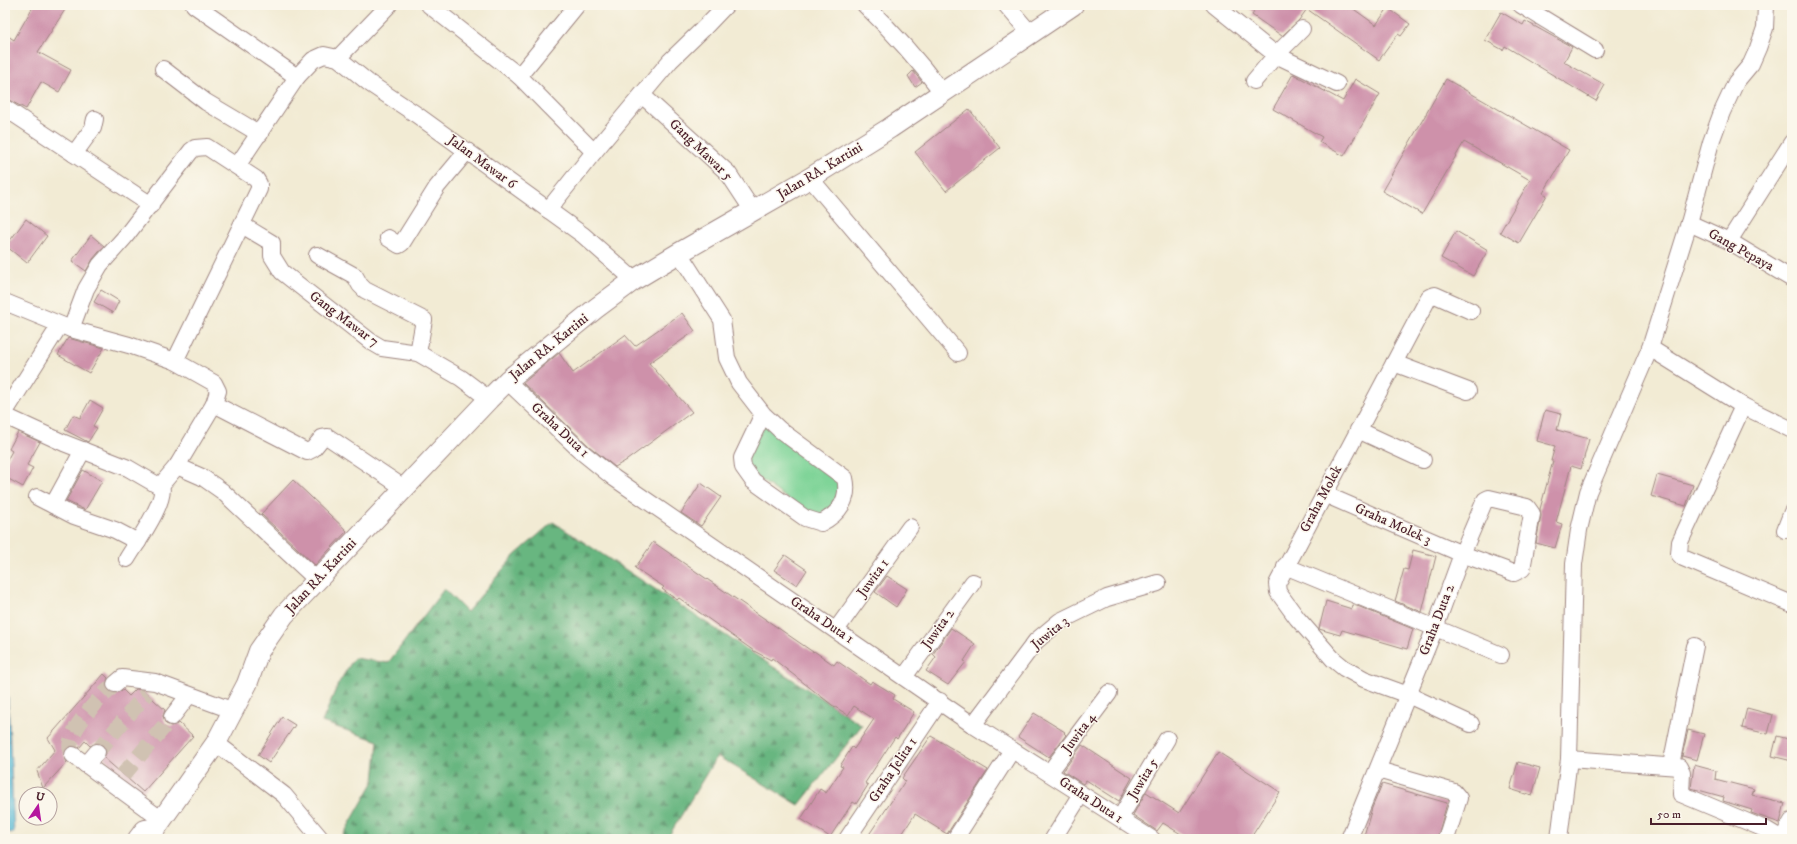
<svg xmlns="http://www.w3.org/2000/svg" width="1797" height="844" viewBox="0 0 1797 844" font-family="'IM FELL DW Pica',serif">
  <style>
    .green { fill: #7fd498; stroke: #647a62 }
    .forest { fill: url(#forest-firs); stroke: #586a56 }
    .water { fill: #55b8d4; stroke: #506c80 }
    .building { fill: #ce91aa }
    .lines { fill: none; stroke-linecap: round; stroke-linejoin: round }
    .minor-tunnel { stroke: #d0c2b2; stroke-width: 16; stroke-dasharray: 16 8; stroke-linecap: butt }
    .minor-casing { stroke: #9e8580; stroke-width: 18 }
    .major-casing { stroke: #9e8580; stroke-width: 22 }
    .minor { stroke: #fff; stroke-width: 16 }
    .major { stroke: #fff; stroke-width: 20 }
    .labels { text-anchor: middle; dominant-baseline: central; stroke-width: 3; stroke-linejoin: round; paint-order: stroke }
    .street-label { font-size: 14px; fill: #4a1f2b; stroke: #fbf7ec }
  </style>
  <defs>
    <pattern id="forest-firs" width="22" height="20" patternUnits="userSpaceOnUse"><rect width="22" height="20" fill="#67b680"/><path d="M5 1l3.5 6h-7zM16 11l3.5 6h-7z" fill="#579369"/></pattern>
  </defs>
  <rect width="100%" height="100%" fill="#fbf7ec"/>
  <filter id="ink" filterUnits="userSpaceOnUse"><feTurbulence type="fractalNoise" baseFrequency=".025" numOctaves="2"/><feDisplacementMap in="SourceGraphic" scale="8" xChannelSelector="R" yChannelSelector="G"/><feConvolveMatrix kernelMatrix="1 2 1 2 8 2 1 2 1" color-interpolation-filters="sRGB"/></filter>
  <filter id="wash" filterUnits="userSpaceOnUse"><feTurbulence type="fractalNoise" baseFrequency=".012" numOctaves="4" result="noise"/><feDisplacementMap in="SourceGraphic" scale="16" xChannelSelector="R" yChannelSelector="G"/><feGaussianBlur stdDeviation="0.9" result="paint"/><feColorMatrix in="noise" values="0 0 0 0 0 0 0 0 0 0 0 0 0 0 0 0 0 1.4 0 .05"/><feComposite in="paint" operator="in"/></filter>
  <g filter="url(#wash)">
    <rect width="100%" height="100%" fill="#f2ebd4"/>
    <polygon class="green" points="763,414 848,491 821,523 743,467"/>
    <polygon class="forest" points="553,522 862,725 799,805 717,756 667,839 341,839 374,781 378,741 322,722 338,684 354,658 388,663 444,589 467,612 514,556"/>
    <polygon class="water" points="5,680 8,697 14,833 5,832"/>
    <g id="blocks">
      <g class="building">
        <polygon points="34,5 68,5 38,52 71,70 59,92 41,82 26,109 5,98 5,34 14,40"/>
        <polygon points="1244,5 1348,5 1376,25 1388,8 1410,24 1401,36 1398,34 1379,60 1307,9 1299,20 1282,36 1252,15 1254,12"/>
        <polygon points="1501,12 1523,25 1525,21 1572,47 1564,62 1605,85 1596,101 1505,46 1503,50 1485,40"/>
        <polygon points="913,71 922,82 915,87 908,76"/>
        <polygon points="1293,74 1343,101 1355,79 1380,94 1344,156 1319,142 1322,137 1273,109"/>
        <polygon points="1446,79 1569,150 1543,193 1547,195 1519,243 1500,232 1530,180 1464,142 1422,214 1382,191"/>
        <polygon points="969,109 1000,148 946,191 915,152"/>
        <polygon points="26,219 47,236 27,263 6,246"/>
        <polygon points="1456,231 1488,250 1473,276 1441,258"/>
        <polygon points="91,235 104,246 93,259 86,271 72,261"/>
        <polygon points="101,290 119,301 113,313 94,302"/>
        <polygon points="682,313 695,331 649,363 692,412 627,460 615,467 589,446 523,383 559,353 573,373 625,335 635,346"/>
        <polygon points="68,338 104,348 89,373 58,355"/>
        <polygon points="90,400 103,408 93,426 97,428 88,442 65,430 73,415 80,418"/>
        <polygon points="1545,410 1561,414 1557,430 1589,439 1581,469 1571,466 1556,522 1562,524 1555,548 1536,543 1541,516 1540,509 1553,461 1551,461 1555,446 1537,441"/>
        <polygon points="18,432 40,442 27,465 33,468 23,487 5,477 5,464 12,451 9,449"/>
        <polygon points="83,470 102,481 85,510 66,501"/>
        <polygon points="1657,475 1693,485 1686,506 1651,496"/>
        <polygon points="293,480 347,531 315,565 261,514"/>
        <polygon points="701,483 721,497 701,526 681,513"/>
        <polygon points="653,542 813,652 814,651 834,665 837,661 870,684 872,681 895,695 893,699 914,712 897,739 895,737 865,783 868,785 856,804 853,802 830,837 801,819 820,789 826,793 843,767 840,766 852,747 854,749 874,719 854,706 848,715 832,705 772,658 771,660 754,651 679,598 677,600 662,589 664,587 635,568"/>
        <polygon points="1413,550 1436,556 1422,612 1395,601 1404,569 1408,570"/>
        <polygon points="785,555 807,570 797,585 774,570"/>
        <polygon points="887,576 907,589 896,607 875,592"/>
        <polygon points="1326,601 1352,609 1353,605 1360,607 1413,629 1407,649 1342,630 1340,635 1319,629"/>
        <polygon points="951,628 975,644 964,661 966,662 948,685 926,671 936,657 933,654"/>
        <polygon points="104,674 108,678 106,685 108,690 116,693 123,690 129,696 136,689 143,690 165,710 163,716 166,724 171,726 179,723 193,736 143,792 104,758 106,753 103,745 98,743 90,746 85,741 79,748 74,746 66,749 64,754 67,762 43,788 37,771 55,750 48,738"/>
        <polygon points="1747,708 1773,715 1768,734 1742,728"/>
        <polygon points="1034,713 1065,732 1064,733 1066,735 1049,757 1018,737"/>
        <polygon points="282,717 295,725 269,763 258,755"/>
        <polygon points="1688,730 1704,734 1697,760 1682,756"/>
        <polygon points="931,736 988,770 947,834 915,814 899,839 866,839 905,781 902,778"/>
        <polygon points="1777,736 1792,740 1792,761 1772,756"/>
        <polygon points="1082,745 1132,778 1119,801 1086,780 1083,784 1063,771"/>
        <polygon points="1218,752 1280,792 1250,839 1189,839 1163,823 1157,831 1133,815 1146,792 1179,813"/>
        <polygon points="1518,762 1540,768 1532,796 1510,789"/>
        <polygon points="1694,765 1716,771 1715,779 1754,789 1752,795 1785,803 1780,823 1751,813 1752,810 1723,801 1724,797 1691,788"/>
        <polygon points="1382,784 1447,803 1437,839 1363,839 1372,808"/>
      </g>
    </g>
  </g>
  <g filter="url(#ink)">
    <use href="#blocks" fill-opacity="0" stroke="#9e8580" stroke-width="1"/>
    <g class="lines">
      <g class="minor-tunnel">
        <polyline points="97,752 147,693"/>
        <path d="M73 755C59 736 102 696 115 684"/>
        <polyline points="123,775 172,717"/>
      </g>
      <g class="minor-casing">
        <g id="minor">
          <polyline points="194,5 297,77"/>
          <polyline points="429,5 519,76 594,152 548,210"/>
          <path d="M865 5C894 33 918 60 942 92"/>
          <polyline points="1006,5 1030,33"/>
          <polyline points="1214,5 1276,55 1254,81"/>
          <polyline points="1521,5 1595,50"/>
          <polyline points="1302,29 1276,55 1337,84"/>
          <polyline points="338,58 389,5"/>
          <polyline points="163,69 206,102 260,134"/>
          <polyline points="519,76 577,5"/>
          <polyline points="642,95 728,173 753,211"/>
          <polyline points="5,108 151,205"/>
          <polyline points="594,152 670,61 704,28 726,5"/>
          <polyline points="74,154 93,128 95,119"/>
          <polyline points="237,166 297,77 313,60 324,55 338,58 369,83 417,115 583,235 634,280"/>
          <polyline points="810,178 958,353"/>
          <polyline points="1689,223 1729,241 1792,279"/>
          <polyline points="242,225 272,243 272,256 282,272 370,341 382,348 418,353 461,378 489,399"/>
          <polyline points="388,238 399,245 402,243 437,187 467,151"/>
          <polyline points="1729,241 1792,142"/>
          <path d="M679 253 722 320 727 358 739 383 763 414 780 430 845 478C850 499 839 514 821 523L805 518 753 481 743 467 742 458 763 414"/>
          <polyline points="317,255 355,276 360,285 365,290 424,320 418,353"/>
          <polyline points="5,302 71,329 129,345 175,361 214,383 218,391 214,404 307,452 313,449 322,438 328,437 404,488"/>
          <polyline points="71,329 86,289 100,265 125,237 191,151 195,148 207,147 256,179 259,184 259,189 175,361"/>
          <polyline points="1650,348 1743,406 1792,430"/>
          <polyline points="1394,363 1468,391"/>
          <polyline points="507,381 583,453 614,478 973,725 1152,839"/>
          <polyline points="1743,406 1680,542 1679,554 1683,558 1792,604"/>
          <polyline points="5,412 60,325"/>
          <polyline points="5,416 64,443 128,468 159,486 161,485 177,466 214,404"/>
          <polyline points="1358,430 1423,460"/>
          <polyline points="177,466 202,477 222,491 317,580"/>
          <polyline points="1324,494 1462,554 1514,573 1522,569 1532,514 1527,507 1489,498 1485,500 1462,554 1435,628 1349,839"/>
          <polyline points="37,497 74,516 115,530 138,542"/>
          <polyline points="53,505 83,450"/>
          <polyline points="1785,530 1792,512"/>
          <path d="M127 559C135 545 168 500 161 485"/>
          <polyline points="1285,566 1501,655"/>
          <polyline points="836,630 910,527"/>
          <polyline points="904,677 973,582"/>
          <polyline points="115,684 122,678 155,682 234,711"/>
          <polyline points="172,717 189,695"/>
          <polyline points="1471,724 1408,695 1364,679 1344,668 1333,659 1297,618 1278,592 1277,584 1429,297 1435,295 1471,311"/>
          <polyline points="973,725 1036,641 1060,621 1107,598 1158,583"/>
          <polyline points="216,743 284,795 321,839"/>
          <polyline points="73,755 162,820"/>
          <polyline points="1569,759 1679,767 1682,773 1681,794 1767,830 1782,839 1792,821"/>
          <polyline points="86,765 97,752"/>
          <polyline points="1671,765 1695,646"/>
          <polyline points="1378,770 1454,792 1459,798 1446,839"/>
          <polyline points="1049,773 1109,693"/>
          <polyline points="1120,818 1167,739"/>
          <polyline points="847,839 940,701"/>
          <polyline points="955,839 1012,750"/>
          <polyline points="1053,839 1081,794"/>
          <polyline points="1559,839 1569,759 1574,564 1579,530 1588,492 1650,348 1689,223 1711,142 1722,112 1736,82 1751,64 1758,48 1765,28 1766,5"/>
        </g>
      </g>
      <g class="major-casing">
        <polyline id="major" points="138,839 145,830 156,828 216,743 247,684 259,651 284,615 489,399 508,380 595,309 634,280 679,253 810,178 890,128 1073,5"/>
      </g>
      <use href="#minor" class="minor"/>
      <use href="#major" class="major"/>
    </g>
  </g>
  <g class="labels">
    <g class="street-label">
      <text transform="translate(701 150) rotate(44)">Gang Mawar 5</text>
      <text transform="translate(482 162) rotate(36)">Jalan Mawar 6</text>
      <text transform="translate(820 171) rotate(-31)">Jalan RA. Kartini</text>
      <text transform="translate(1741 250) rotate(29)">Gang Pepaya</text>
      <text transform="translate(344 319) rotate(37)">Gang Mawar 7</text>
      <text transform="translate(549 347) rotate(-39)">Jalan RA. Kartini</text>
      <text transform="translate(560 430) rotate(43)">Graha Duta 1</text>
      <text transform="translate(1321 499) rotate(-62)">Graha Molek</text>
      <text transform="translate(1393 524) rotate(24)">Graha Molek 3</text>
      <text transform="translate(321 576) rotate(-47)">Jalan RA. Kartini</text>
      <text transform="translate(873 578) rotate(-54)">Juwita 1</text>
      <text transform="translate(822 620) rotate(34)">Graha Duta 1</text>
      <text transform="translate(1437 620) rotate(-69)">Graha Duta 2</text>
      <text transform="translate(938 629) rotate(-54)">Juwita 2</text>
      <text transform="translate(1050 633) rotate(-39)">Juwita 3</text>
      <text transform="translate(1079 733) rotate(-53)">Juwita 4</text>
      <text transform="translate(893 770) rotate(-56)">Graha Jelita 1</text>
      <text transform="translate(1143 779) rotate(-59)">Juwita 5</text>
      <text transform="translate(1091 800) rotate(33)">Graha Duta 1</text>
    </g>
  </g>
  <rect width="1797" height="844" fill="none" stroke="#fbf7ec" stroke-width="20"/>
  <g transform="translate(38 806) rotate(13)"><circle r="19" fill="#fbf7ec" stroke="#b4a19f"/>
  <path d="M0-3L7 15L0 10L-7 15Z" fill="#b5179e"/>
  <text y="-6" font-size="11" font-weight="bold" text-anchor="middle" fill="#4a1f2b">U</text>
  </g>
  <path d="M1651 818v6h115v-6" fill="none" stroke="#4a1f2b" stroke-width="2"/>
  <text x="1657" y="818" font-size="12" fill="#4a1f2b" stroke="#fbf7ec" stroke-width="3" paint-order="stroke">50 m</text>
</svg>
